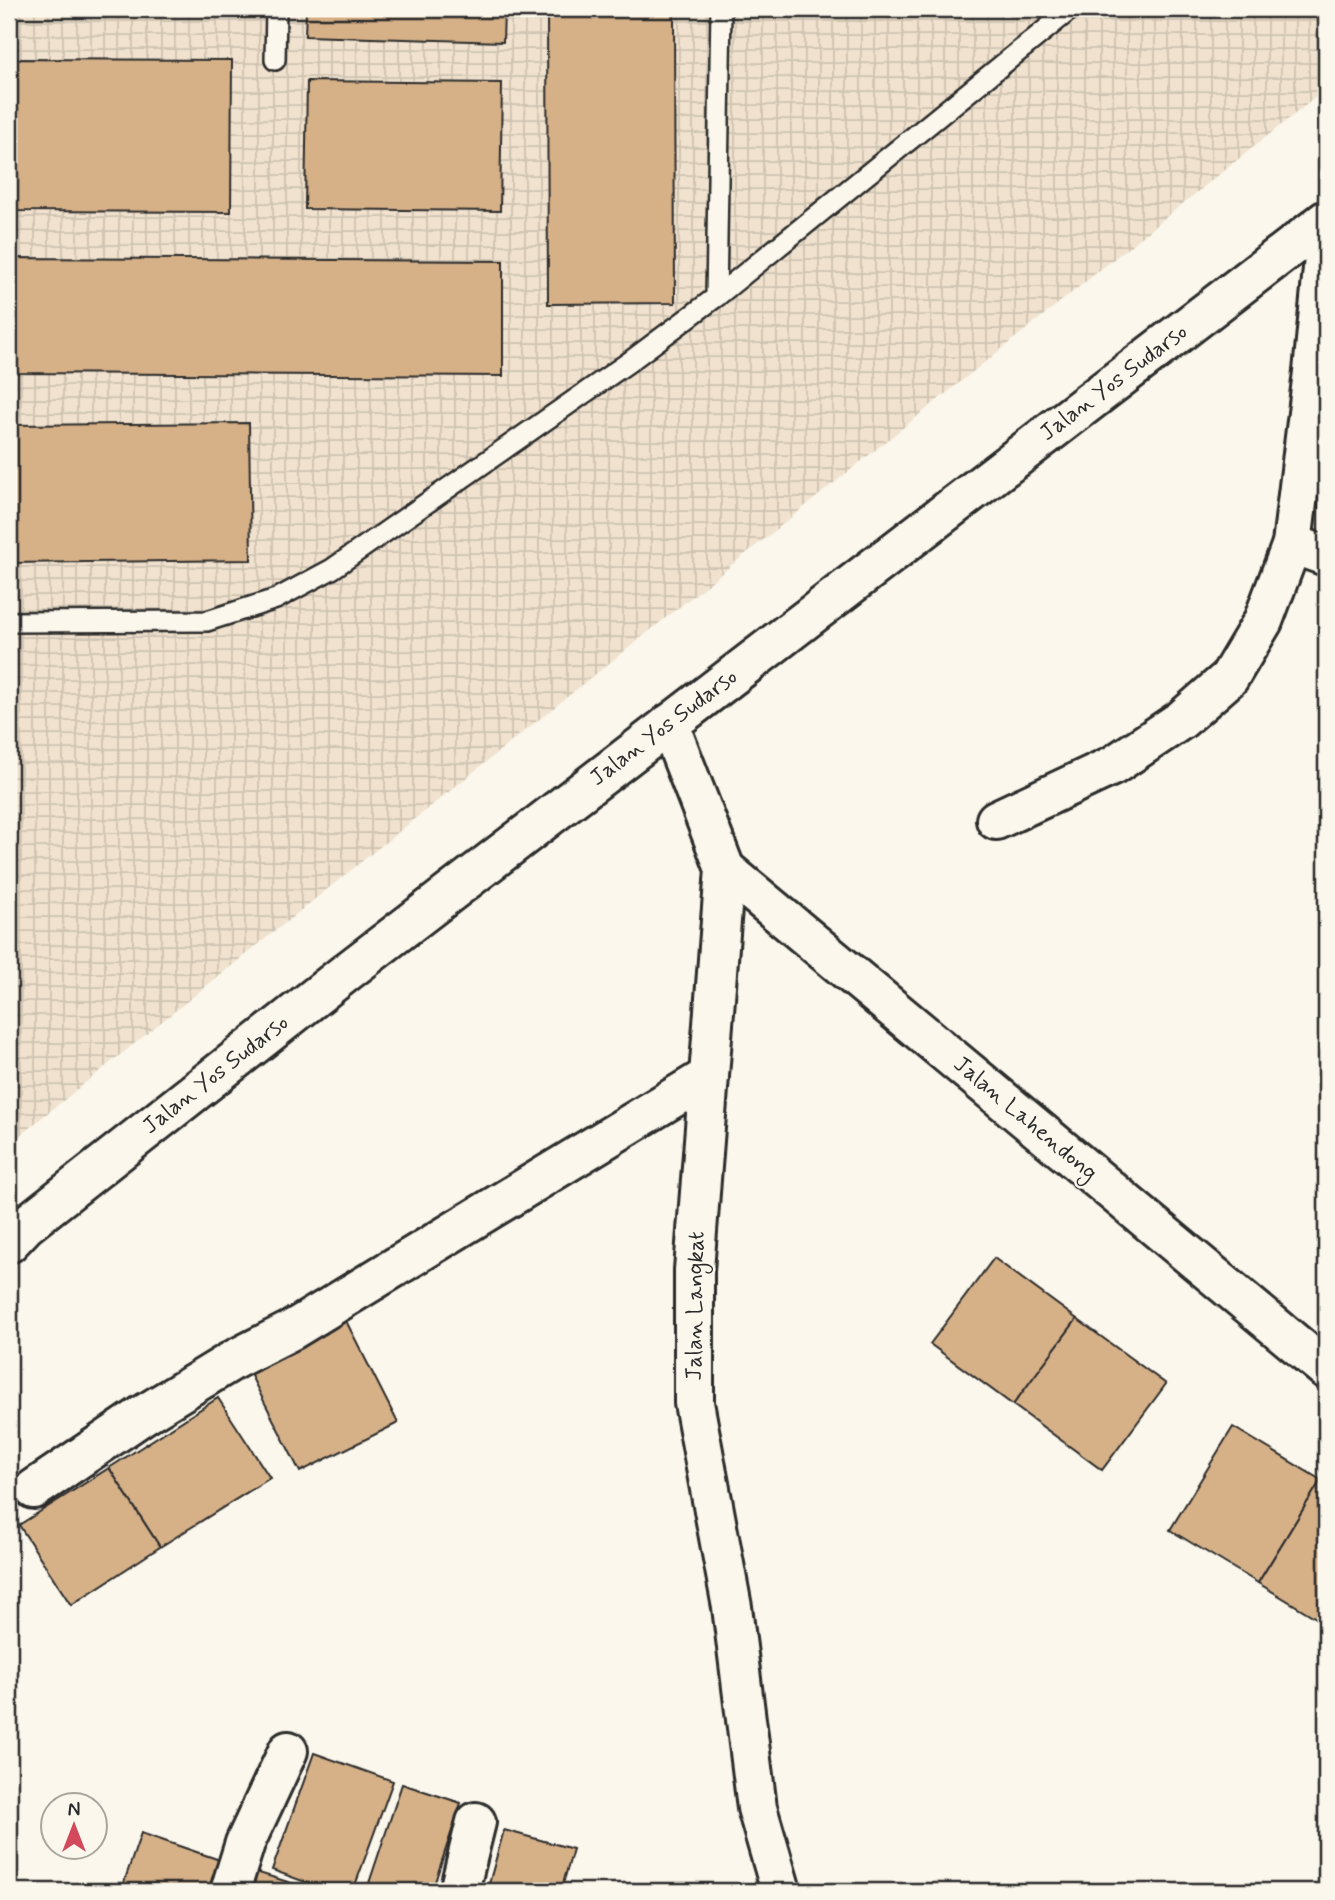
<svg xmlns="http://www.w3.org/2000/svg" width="1335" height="1900" viewBox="0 0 1335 1900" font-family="Mynerve,sans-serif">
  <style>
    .industrial { fill: url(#industrial-grid) }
    .building { fill: #d6b188; stroke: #2b2b2b; stroke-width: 2 }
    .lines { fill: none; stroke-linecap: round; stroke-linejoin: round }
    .service-casing { stroke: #2b2b2b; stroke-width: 24 }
    .minor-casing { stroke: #2b2b2b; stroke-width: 44 }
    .secondary-casing { stroke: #2b2b2b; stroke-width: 44 }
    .service { stroke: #fbf7ec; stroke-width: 19 }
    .minor { stroke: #fbf7ec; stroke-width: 38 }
    .secondary { stroke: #fbf7ec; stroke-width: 38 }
    .labels { text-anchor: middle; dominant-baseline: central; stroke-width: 5; stroke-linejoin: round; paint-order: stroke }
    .street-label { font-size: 23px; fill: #2b2b2b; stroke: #fbf7ec }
  </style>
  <defs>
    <pattern id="industrial-grid" width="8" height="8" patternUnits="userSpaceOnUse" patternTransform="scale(1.75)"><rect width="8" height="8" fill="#f0e2ce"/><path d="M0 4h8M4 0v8" fill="none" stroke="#cec2b1"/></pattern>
  </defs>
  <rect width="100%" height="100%" fill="#fbf7ec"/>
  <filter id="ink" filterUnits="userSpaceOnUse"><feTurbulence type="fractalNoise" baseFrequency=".0143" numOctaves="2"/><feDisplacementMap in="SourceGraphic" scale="14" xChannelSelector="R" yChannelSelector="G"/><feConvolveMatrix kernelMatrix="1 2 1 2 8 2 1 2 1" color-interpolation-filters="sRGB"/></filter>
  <g filter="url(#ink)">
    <polygon class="industrial" points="9,9 1326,9 1326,89 9,1144"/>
    <g class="building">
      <polygon points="306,9 504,9 503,42 305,36"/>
      <polygon points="547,9 674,9 675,303 548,304"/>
      <polygon points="9,59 232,60 231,212 9,211"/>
      <polygon points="307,81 502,83 500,211 305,209"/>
      <polygon points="9,258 503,261 503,376 9,373"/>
      <polygon points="249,423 251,560 9,563 9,425"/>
      <polygon points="994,1258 1077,1319 1013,1405 930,1344"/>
      <polygon points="345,1319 398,1423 300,1472 247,1368"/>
      <polygon points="1077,1319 1166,1384 1102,1470 1013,1405"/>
      <polygon points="218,1398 270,1478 160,1547 109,1468"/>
      <polygon points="1233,1427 1321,1480 1258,1583 1170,1530"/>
      <polygon points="109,1468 160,1547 71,1605 19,1525"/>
      <polygon points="1321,1480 1326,1483 1326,1624 1258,1583"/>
      <polygon points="314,1753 393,1781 353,1891 330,1891 272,1870"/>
      <polygon points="402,1784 461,1803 432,1891 393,1891 369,1883"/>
      <polygon points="504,1830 573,1849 561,1891 487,1891"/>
      <polygon points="141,1833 246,1869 239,1891 121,1891"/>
      <polygon points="246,1869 317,1891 239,1891"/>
      <polygon points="982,1888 1009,1891 981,1891"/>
    </g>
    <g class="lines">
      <g class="service-casing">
        <g id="service">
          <polyline points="275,60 276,9"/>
          <polyline points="716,297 1071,9"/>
          <polyline points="9,622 207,621 276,599 332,569 629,362 716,297 721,9"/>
        </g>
      </g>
      <g class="minor-casing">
        <g id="minor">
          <polyline points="1292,544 1326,556"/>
          <polyline points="669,724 725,869 694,1270 694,1403 732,1607 757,1808 781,1891"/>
          <polyline points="996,820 1114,765 1181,720 1229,678 1263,621 1292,544 1313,372 1326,237"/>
          <polyline points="725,869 1326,1369"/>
          <polyline points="34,1489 143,1415 235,1359 292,1330 709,1076"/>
          <polyline points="230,1891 245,1843 288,1751"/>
          <polyline points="459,1891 476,1822"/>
        </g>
      </g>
      <g class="secondary-casing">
        <polyline id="secondary" points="9,1243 26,1225 348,971 1326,220"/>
      </g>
      <use href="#service" class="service"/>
      <use href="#minor" class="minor"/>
      <use href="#secondary" class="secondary"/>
    </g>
  </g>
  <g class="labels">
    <g class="street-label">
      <text transform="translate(1114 383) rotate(-37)">Jalan Yos Sudarso</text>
      <text transform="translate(664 728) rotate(-37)">Jalan Yos Sudarso</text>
      <text transform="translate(216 1075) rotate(-38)">Jalan Yos Sudarso</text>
      <text transform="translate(1025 1119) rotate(40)">Jalan Lahendong</text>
      <text transform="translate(696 1306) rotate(-89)">Jalan Langkat</text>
    </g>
  </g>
  <rect width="1335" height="1900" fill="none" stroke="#fbf7ec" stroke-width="35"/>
  <rect x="18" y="18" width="1300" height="1865" fill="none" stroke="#2b2b2b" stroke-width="2.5" filter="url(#ink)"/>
  <g transform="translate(74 1826)"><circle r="33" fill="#fbf7ec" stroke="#a8a59f" stroke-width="2"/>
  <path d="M0-5L12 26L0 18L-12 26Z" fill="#d1495b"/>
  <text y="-10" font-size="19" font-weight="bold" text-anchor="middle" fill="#2b2b2b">N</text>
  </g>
</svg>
